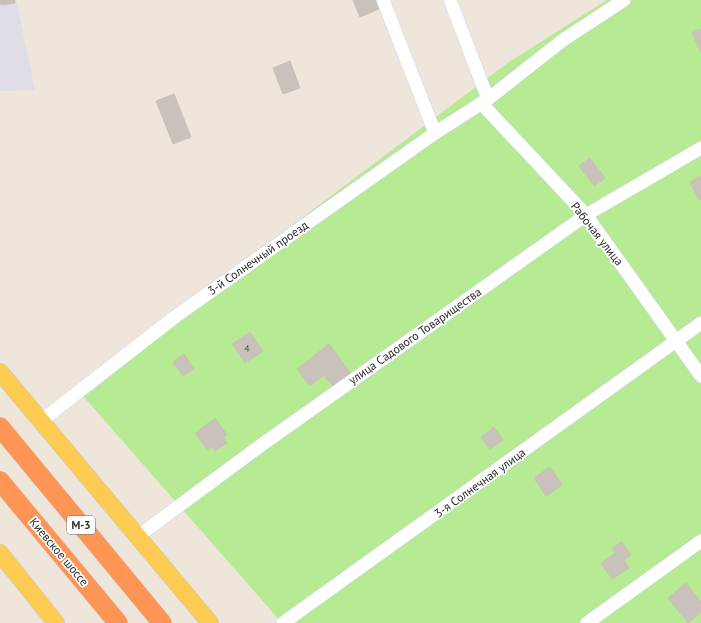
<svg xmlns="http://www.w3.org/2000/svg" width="701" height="623" viewBox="0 0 701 623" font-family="'PT Sans',sans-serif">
<rect width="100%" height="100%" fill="#eee5db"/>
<polygon fill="#dfdde6" points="0,0 16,0 35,90 0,91"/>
<polygon fill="#b6ea93" points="607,0 701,0 701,623 282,623 76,388 509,62"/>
<g fill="#c9c2bb" stroke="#cac1b5">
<polygon points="0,0 14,0 15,3 1,5"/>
<polygon points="353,0 376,0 379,9 360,17"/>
<polygon points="701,29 701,52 692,33"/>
<polygon points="290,61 300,88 283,94 273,68"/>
<polygon points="174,94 191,137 173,144 156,101"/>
<polygon points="590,158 605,178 594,186 579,166"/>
<polygon points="701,176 701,199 699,200 690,182"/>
<polygon points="250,332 263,351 245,363 232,344"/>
<polygon points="329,344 352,375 335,389 324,375 310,386 297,369"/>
<polygon points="184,354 194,369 183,376 173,362"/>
<polygon points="215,418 227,435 223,437 227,443 215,451 212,447 208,451 195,433"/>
<polygon points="494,427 503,440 490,449 481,437"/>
<polygon points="550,467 562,485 546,496 534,478"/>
<polygon points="622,542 631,555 624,560 629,568 612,579 601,563 615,553 612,548"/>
<polygon points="686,583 701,602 701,612 688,623 668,598"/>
</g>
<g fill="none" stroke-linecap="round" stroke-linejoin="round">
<defs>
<g id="minor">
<polyline points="383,0 435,133"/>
<polyline points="450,0 488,99"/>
<polyline points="481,103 586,215 701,376"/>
<polyline points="41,421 176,316 435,133 488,99 563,40 624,0"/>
<polyline points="137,537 260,446 586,215 701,148"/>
<polyline points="283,623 701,323"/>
<polyline points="587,623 701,541"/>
</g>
<g id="major">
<polyline points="0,372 210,623"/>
<polyline points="0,553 56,623"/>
</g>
<g id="highway">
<polyline points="0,427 162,623"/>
<polyline points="0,481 118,623"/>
</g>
</defs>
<use href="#minor" stroke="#d1d6e5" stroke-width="14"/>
<use href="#major" stroke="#c8c8c8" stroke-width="18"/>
<use href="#highway" stroke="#c8c8c8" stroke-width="20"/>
<use href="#minor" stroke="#fff" stroke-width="13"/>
<use href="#major" stroke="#fdcb51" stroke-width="17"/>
<use href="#highway" stroke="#ff9555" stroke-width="19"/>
</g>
<g text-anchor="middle" stroke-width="3.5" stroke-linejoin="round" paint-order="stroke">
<g font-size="10" fill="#52514f">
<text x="247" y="352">4</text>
</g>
<rect fill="#fff" stroke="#6b6b6b" stroke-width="1" x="67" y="516" width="28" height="18" rx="3"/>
<g font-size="11" font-weight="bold" fill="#2b2b2b">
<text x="81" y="529">М-3</text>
</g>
<g font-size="12" fill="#2b2b2b" stroke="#fff">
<text transform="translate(597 234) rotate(52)" y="4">Рабочая улица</text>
<text transform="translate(258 258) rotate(-35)" y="4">3-й Солнечный проезд</text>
<text transform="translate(415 336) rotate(-35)" y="4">улица Садового Товарищества</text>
<text transform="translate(480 483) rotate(-36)" y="4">3-я Солнечная улица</text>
<text transform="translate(59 552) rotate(50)" y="4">Киевское шоссе</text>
</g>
</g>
</svg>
